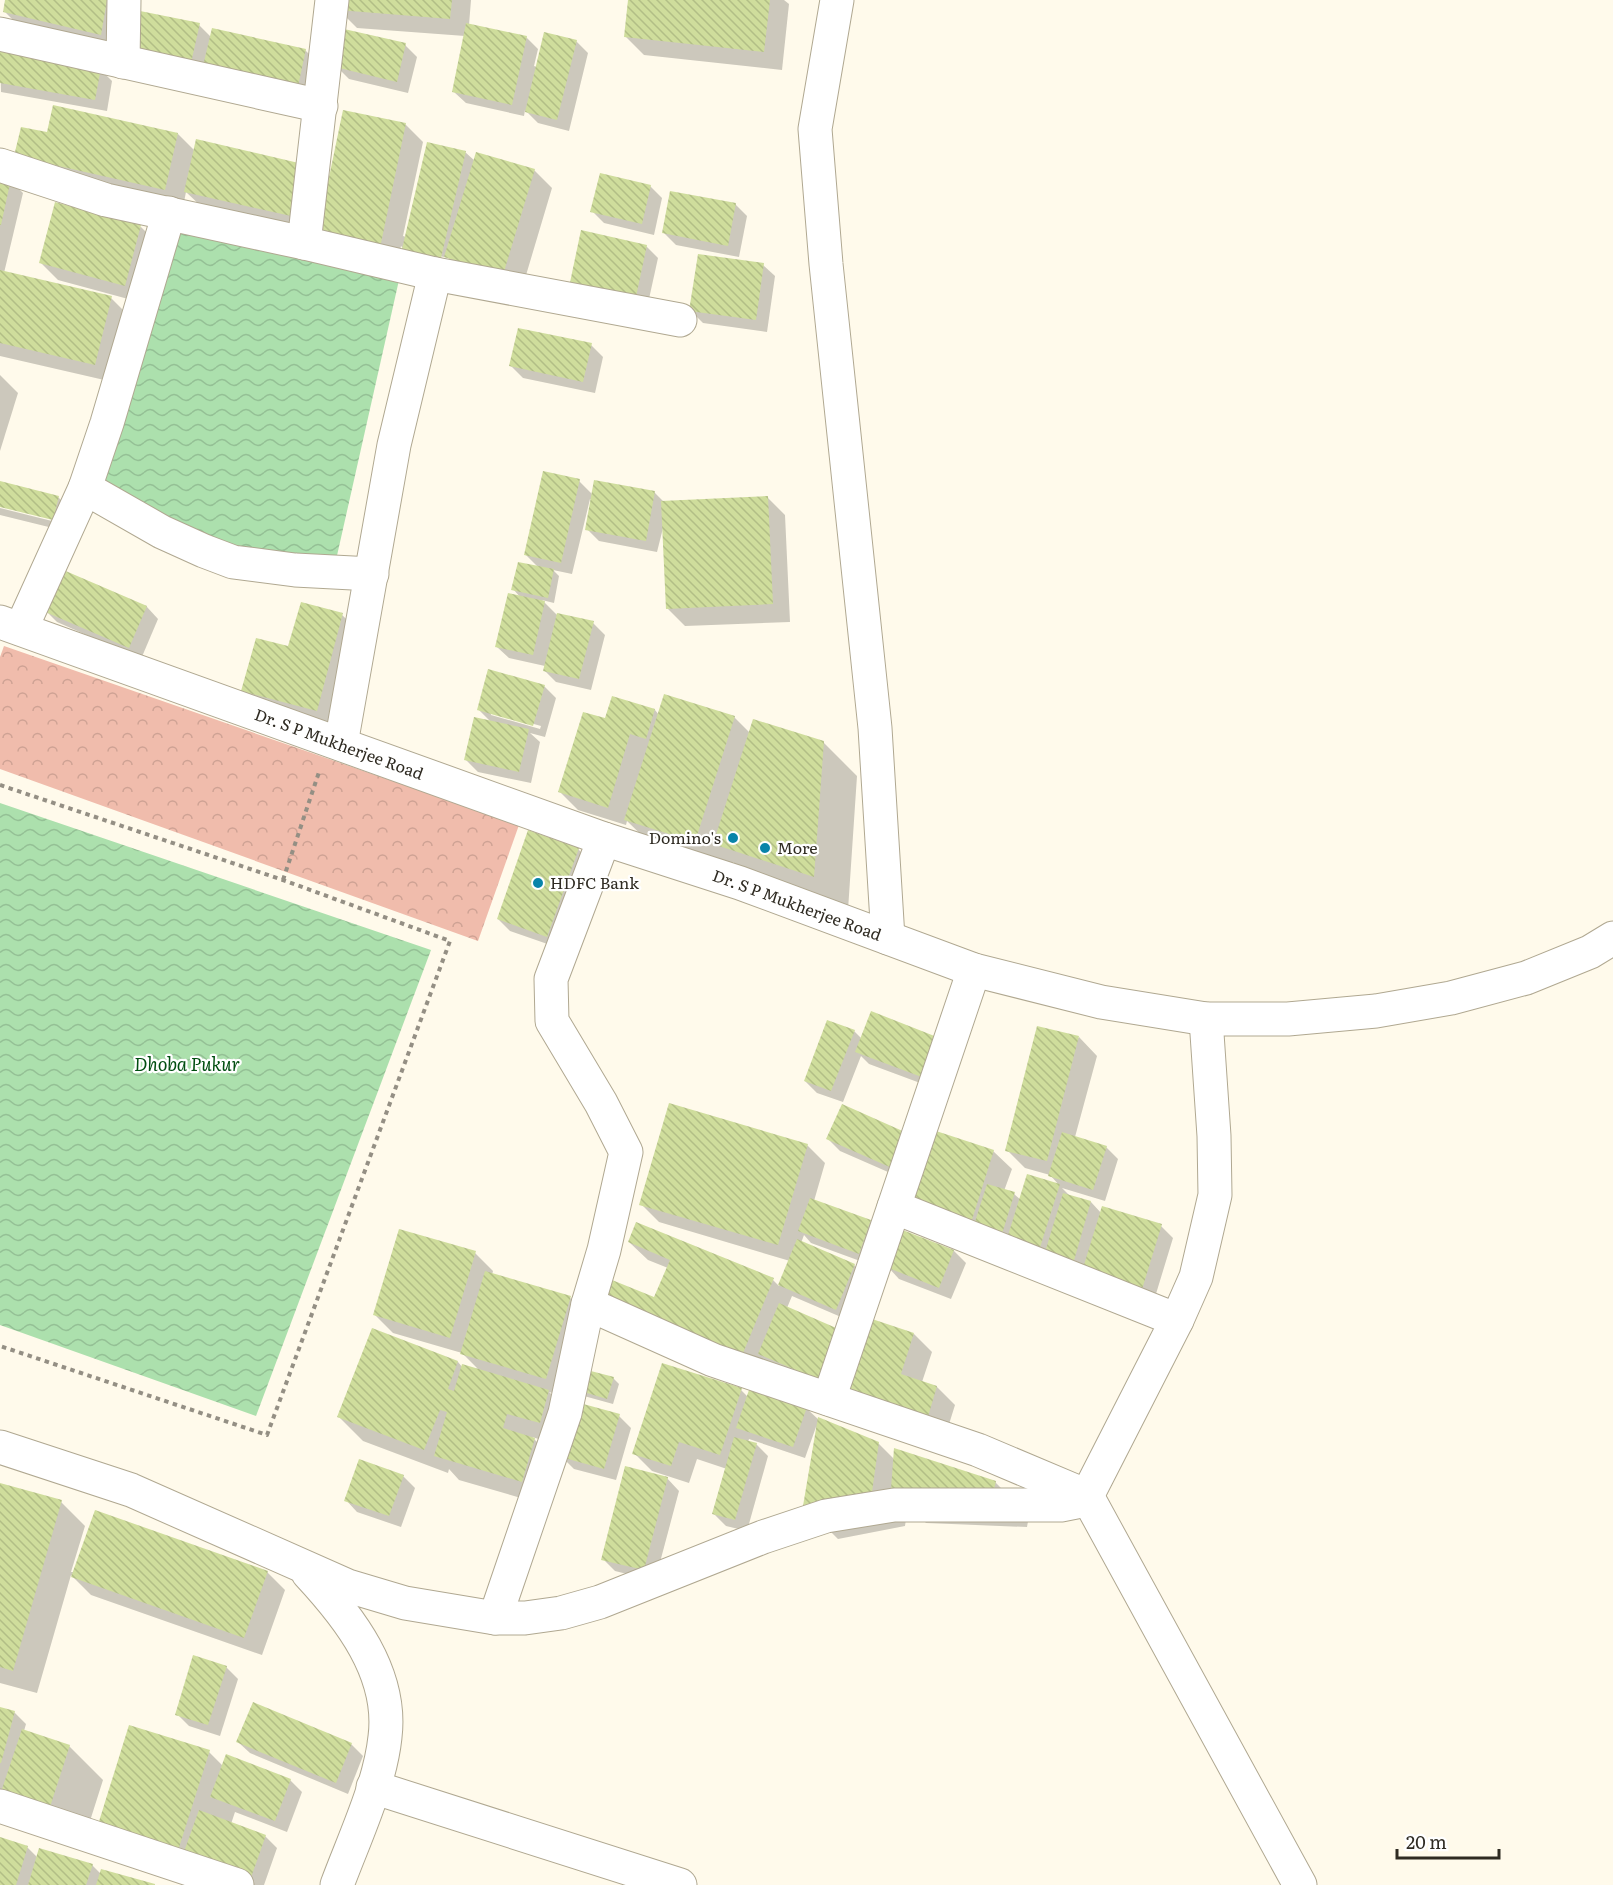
<svg xmlns="http://www.w3.org/2000/svg" width="1613" height="1885" viewBox="0 0 1613 1885" font-family="Literata,serif">
<defs>
<pattern id="park-crowns" width="20" height="18" patternUnits="userSpaceOnUse" patternTransform="scale(1.5)"><rect width="20" height="18" fill="#f0bcac"/><path d="M2 6a3 3 0 1 1 6 0M12 15a3 3 0 1 1 6 0" fill="none" stroke="#cea294"/></pattern>
<pattern id="water-waves" width="16" height="10" patternUnits="userSpaceOnUse" patternTransform="scale(1.5)"><rect width="16" height="10" fill="#ace0ad"/><path d="M0 5q4-4 8 0t8 0" fill="none" stroke="#94c095"/></pattern>
<pattern id="building-back-hatch" width="6" height="6" patternUnits="userSpaceOnUse" patternTransform="scale(1.5)"><rect width="6" height="6" fill="#cfdd9c"/><path d="M-1 5l2 2M0 0l6 6M5-1l2 2" fill="none" stroke="#b2be86"/></pattern>
</defs>
<rect width="100%" height="100%" fill="#fffaeb"/>
<polygon fill="url(#park-crowns)" points="4,646 519,825 478,941 0,769 0,657"/>
<g fill="url(#water-waves)">
<polygon points="176,230 399,280 336,560 245,551 203,539 102,482"/>
<polygon points="0,803 431,950 256,1416 0,1325"/>
</g>
<g fill="#0003" fill-rule="evenodd">
<polygon points="7,0 128,0 118,52 23,30 5,12"/>
<polygon points="340,0 471,0 469,25 526,37 538,49 534,66 537,67 576,41 588,53 569,131 538,123 525,110 524,116 466,103 454,92 465,36 357,28 339,10"/>
<polygon points="630,0 784,0 789,4 782,70 644,55 626,37"/>
<polygon points="199,25 211,37 305,50 317,62 309,102 133,50"/>
<polygon points="405,45 417,57 408,93 349,79 337,67"/>
<polygon points="0,51 100,69 112,81 107,111 1,92"/>
<path d="M 405,124 L 423,142 L 403,236 L 406,237 L 465,152 L 475,161 L 534,170 L 552,188 L 521,292 L 416,261 L 401,246 L 397,265 L 336,253 ZM 415,251 L 449,258 L 448,261 L 415,254 Z"/>
<polygon points="48,134 178,134 195,151 303,165 309,233 204,209 186,192 183,207 33,174"/>
<polygon points="0,179 11,181 23,193 4,273 111,298 129,316 113,382 0,356"/>
<polygon points="650,186 662,198 654,235 604,223 592,211"/>
<polygon points="735,204 747,216 739,257 676,245 664,233"/>
<polygon points="141,227 159,245 143,303 58,280 40,262"/>
<polygon points="582,232 646,246 658,258 645,317"/>
<polygon points="763,265 775,276 767,332 703,323 691,311"/>
<polygon points="591,345 603,357 595,393 523,378 511,366"/>
<polygon points="0,375 18,393 0,451"/>
<polygon points="579,481 593,495 655,493 664,502 767,497 785,515 790,622 685,626 667,608 663,528 657,552 599,541 587,529 592,500 590,499 572,574 553,570 559,576 554,603 542,600 558,616 593,623 605,635 591,690 556,682 544,670 545,666 509,658 497,647 521,598 513,589 539,568 525,554"/>
<polygon points="0,483 58,497 70,509 65,531 0,515 0,508 60,523 61,520 0,505"/>
<polygon points="62,571 147,607 158,619 141,659 57,622 45,610"/>
<polygon points="342,615 361,633 335,728 261,708 243,690 290,648"/>
<path d="M 544,686 L 556,698 L 545,737 L 530,733 L 540,742 L 531,783 L 478,772 L 466,760 L 492,723 L 479,710 ZM 491,712 L 541,726 L 540,729 L 491,715 Z"/>
<polygon points="613,698 655,710 659,715 734,717 750,733 823,742 857,776 848,910 749,877 733,862 729,875 660,853 627,821 626,825 578,810 560,792 606,720"/>
<polygon points="578,849 590,861 559,948 510,931 498,919"/>
<polygon points="871,1013 939,1090 869,1064 861,1056 843,1102 817,1093 805,1081 854,1031 862,1039"/>
<polygon points="1079,1037 1097,1056 1075,1137 1106,1147 1118,1159 1105,1201 1062,1188 1070,1196 1091,1202 1102,1214 1161,1226 1173,1238 1152,1307 924,1223 993,1151 1012,1169 1004,1191 1014,1194 1021,1200 1059,1185 1050,1175 1025,1168 1007,1150"/>
<polygon points="842,1106 904,1179 840,1151 828,1139"/>
<polygon points="807,1145 825,1163 814,1201 870,1221 882,1233 871,1265 811,1243 804,1235 801,1243 854,1265 866,1277 848,1320 792,1296 787,1308 842,1332 914,1334 932,1352 922,1382 937,1387 955,1405 945,1437 771,1365 766,1360 759,1375 655,1299 668,1268 648,1260 629,1242 773,1280 779,1286 790,1261 659,1222 641,1204"/>
<polygon points="954,1251 966,1263 951,1299 899,1279 888,1267"/>
<polygon points="475,1253 493,1271 492,1275 570,1298 588,1316 564,1396 549,1392 574,1416 619,1416 631,1428 616,1480 574,1469 562,1457 565,1447 532,1437 558,1463 545,1505 459,1480 449,1469 448,1473 363,1441 339,1417 373,1330 458,1362 463,1368 479,1370 462,1353 393,1333 375,1315"/>
<polygon points="613,1378 619,1384 613,1404 584,1396 578,1390"/>
<polygon points="741,1390 748,1397 806,1408 819,1420 878,1443 895,1460 995,1482 1029,1516 1027,1527 926,1523 908,1505 905,1526 838,1539 804,1505 818,1428 816,1427 805,1458 749,1439 748,1442 756,1444 768,1456 747,1531 726,1526 714,1514 727,1469 697,1459 689,1483 652,1471 634,1453"/>
<polygon points="403,1476 415,1488 401,1527 357,1512 346,1500"/>
<polygon points="665,1476 679,1491 655,1581 615,1571 603,1559"/>
<polygon points="0,1485 61,1502 85,1526 71,1572 267,1572 285,1590 262,1655 91,1595 71,1575 37,1693 0,1683"/>
<polygon points="226,1667 238,1679 220,1736 189,1726 177,1714"/>
<polygon points="0,1708 14,1712 26,1724 24,1731 69,1746 103,1780 83,1843 0,1803"/>
<polygon points="238,1742 351,1744 363,1756 348,1794 250,1753"/>
<polygon points="209,1752 223,1766 290,1780 302,1792 287,1832 235,1812 231,1824 265,1836 277,1848 264,1885 234,1885 131,1865"/>
<polygon points="0,1839 27,1847 38,1858 92,1865 101,1874 152,1885 0,1885"/>
</g>
<g fill="url(#building-back-hatch)">
<polygon points="5,0 107,0 101,35 3,12"/>
<polygon points="339,0 452,0 450,19 338,10"/>
<polygon points="628,0 770,0 764,52 624,37"/>
<polygon points="140,11 200,23 191,63 132,51"/>
<polygon points="466,23 527,36 512,105 452,92"/>
<polygon points="212,28 306,49 297,91 202,70"/>
<polygon points="344,29 406,43 397,82 335,67"/>
<polygon points="544,32 577,40 557,120 525,112"/>
<polygon points="0,49 101,68 95,100 0,83"/>
<polygon points="53,105 178,133 165,190 14,156 21,127 47,132"/>
<polygon points="343,110 406,123 380,248 317,235"/>
<polygon points="196,139 303,164 291,216 184,192"/>
<polygon points="427,142 466,151 441,258 402,249"/>
<polygon points="476,152 535,169 503,275 444,257"/>
<polygon points="600,173 651,185 642,224 590,212"/>
<polygon points="0,177 11,179 1,225 0,225"/>
<polygon points="670,191 736,203 728,246 662,233"/>
<polygon points="55,202 141,225 125,286 39,263"/>
<polygon points="581,230 647,245 634,306 568,292"/>
<polygon points="698,254 764,263 756,320 689,311"/>
<polygon points="0,270 112,296 95,365 0,343"/>
<polygon points="518,328 592,343 583,382 509,366"/>
<polygon points="543,471 580,479 561,563 524,555"/>
<polygon points="594,480 655,491 646,541 585,530"/>
<polygon points="0,481 59,496 53,520 0,507"/>
<polygon points="768,496 773,604 666,609 661,501"/>
<polygon points="518,562 554,569 548,598 511,590"/>
<polygon points="61,569 147,606 129,648 43,611"/>
<polygon points="508,593 545,601 533,655 495,647"/>
<polygon points="301,602 343,613 317,711 241,691 256,638 288,646"/>
<polygon points="557,613 594,621 579,679 543,671"/>
<polygon points="488,669 545,685 533,726 477,710"/>
<polygon points="664,694 735,716 695,842 624,820"/>
<polygon points="612,696 655,709 646,739 630,734 608,808 558,792 583,712 605,718"/>
<polygon points="474,717 529,729 519,772 464,760"/>
<polygon points="753,719 824,741 814,877 713,844"/>
<polygon points="528,830 579,848 547,937 497,919"/>
<polygon points="871,1011 942,1039 927,1079 855,1052"/>
<polygon points="827,1020 855,1030 831,1091 804,1081"/>
<polygon points="1037,1026 1079,1036 1047,1161 1005,1151"/>
<polygon points="669,1103 808,1144 778,1245 639,1205"/>
<polygon points="842,1104 907,1133 892,1168 826,1139"/>
<polygon points="930,1129 994,1150 970,1226 905,1205"/>
<polygon points="1062,1132 1107,1146 1093,1190 1048,1176"/>
<polygon points="1027,1174 1060,1184 1037,1257 1005,1245"/>
<polygon points="987,1184 1015,1192 1001,1237 973,1228"/>
<polygon points="1063,1193 1091,1201 1071,1271 1042,1262"/>
<polygon points="810,1198 871,1220 859,1254 798,1231"/>
<polygon points="1102,1206 1162,1224 1140,1296 1080,1278"/>
<polygon points="636,1222 774,1278 741,1358 603,1302 612,1280 654,1297 670,1260 628,1242"/>
<polygon points="399,1229 476,1251 450,1338 373,1315"/>
<polygon points="900,1229 954,1250 939,1288 886,1267"/>
<polygon points="797,1239 855,1264 836,1310 778,1285"/>
<polygon points="485,1271 571,1296 546,1379 460,1354"/>
<polygon points="779,1303 843,1331 822,1381 758,1354"/>
<polygon points="863,1316 914,1333 901,1374 937,1386 927,1420 839,1393"/>
<polygon points="372,1328 458,1361 448,1389 454,1391 462,1364 549,1390 540,1423 507,1414 503,1428 535,1438 522,1482 434,1456 447,1412 440,1410 424,1450 337,1417"/>
<polygon points="662,1363 742,1388 720,1455 679,1442 671,1466 632,1454"/>
<polygon points="583,1369 614,1377 607,1399 577,1390"/>
<polygon points="750,1387 807,1407 793,1447 736,1428"/>
<polygon points="576,1402 620,1414 604,1469 561,1457"/>
<polygon points="818,1417 879,1442 872,1492 803,1506"/>
<polygon points="734,1437 757,1443 735,1520 712,1514"/>
<polygon points="894,1448 996,1481 993,1494 891,1489"/>
<polygon points="359,1459 404,1475 389,1516 344,1501"/>
<polygon points="625,1466 668,1477 644,1570 601,1560"/>
<polygon points="0,1483 62,1500 13,1671 0,1667"/>
<polygon points="95,1510 268,1571 244,1638 71,1577"/>
<polygon points="193,1655 227,1666 208,1725 175,1715"/>
<polygon points="253,1702 352,1743 336,1783 236,1742"/>
<polygon points="0,1707 15,1711 1,1763 0,1763"/>
<polygon points="129,1725 210,1750 176,1857 96,1831"/>
<polygon points="22,1729 70,1745 49,1810 0,1795"/>
<polygon points="226,1754 291,1779 275,1821 210,1797"/>
<polygon points="199,1810 266,1835 249,1883 181,1860"/>
<polygon points="0,1837 28,1846 16,1885 0,1885"/>
<polygon points="39,1848 93,1864 86,1885 28,1885"/>
<polygon points="101,1869 155,1884 155,1885 96,1885"/>
</g>
<g fill="none" stroke-linecap="round" stroke-linejoin="round">
<defs>
<g id="street">
<polyline points="837,0 815,129 826,264 875,728 888,938"/>
<polyline points="0,34 321,106"/>
<polyline points="123,62 124,0"/>
<polyline points="0,165 106,200 304,243 435,274 394,445 341,744"/>
<polyline points="304,243 332,0"/>
<polyline points="435,274 680,320"/>
<polyline points="85,488 162,532 204,551 233,562 295,570 372,574"/>
<polyline points="0,622 604,839 740,883 974,970 1101,1002 1206,1019 1288,1019 1376,1011 1451,998 1526,978 1590,952 1613,938"/>
<polyline points="21,629 85,488 107,423 169,213"/>
<polyline points="894,1207 1177,1320"/>
<polyline points="588,1304 713,1360 978,1450 1087,1496 1300,1885"/>
<polyline points="829,1399 974,970"/>
<polyline points="0,1447 131,1490 348,1586 405,1603 495,1618 525,1618 561,1613 600,1602 763,1537 826,1516 894,1505 1061,1505 1076,1502 1087,1496 1177,1320 1196,1277 1215,1195 1214,1136 1206,1019"/>
<path d="M 308,1573 C 349,1617 393,1673 385,1737 C 380,1785 354,1839 337,1885"/>
<polyline points="495,1618 565,1413 588,1304 604,1250 626,1152 601,1103 552,1021 551,979 604,839"/>
<polyline points="373,1787 680,1885"/>
<polyline points="0,1806 237,1885"/>
</g>
</defs>
<use href="#street" stroke="#b0a891" stroke-width="35"/>
<g stroke="#948f84" stroke-width="4" stroke-dasharray="4.5 4.5" stroke-linecap="butt">
<polyline points="0,785 283,880 450,941 267,1435 0,1346"/>
<polyline points="283,880 319,772"/>
</g>
<use href="#street" stroke="#fff" stroke-width="33"/>
</g>
<g fill="#0884a9" stroke="#fff" stroke-width="2">
<circle cx="733" cy="838" r="6"/>
<circle cx="765" cy="848" r="6"/>
<circle cx="538" cy="883" r="6"/>
</g>
<g text-anchor="middle" stroke-width="4.5" stroke-linejoin="round" paint-order="stroke">
<g font-size="16" fill="#2f2b22" stroke="#fff">
<text transform="translate(339 744) rotate(20)" y="6">Dr. S P Mukherjee Road</text>
<text transform="translate(797 905) rotate(20)" y="6">Dr. S P Mukherjee Road</text>
</g>
<g font-size="16" fill="#2f2b22" stroke="#fff" text-anchor="start">
<text x="721" y="844" text-anchor="end">Domino's</text>
<text x="777" y="854">More</text>
<text x="550" y="889">HDFC Bank</text>
</g>
<g font-size="18" font-style="italic" fill="#004e10" stroke="#fff">
<text x="187" y="1071">Dhoba Pukur</text>
</g>
</g>
<path d="M1397 1849v9h102v-9" fill="none" stroke="#2f2b22" stroke-width="3"/>
<text x="1406" y="1849" font-size="18" fill="#2f2b22" stroke="#ffffff" stroke-width="4.5" paint-order="stroke">20 m</text>
</svg>
